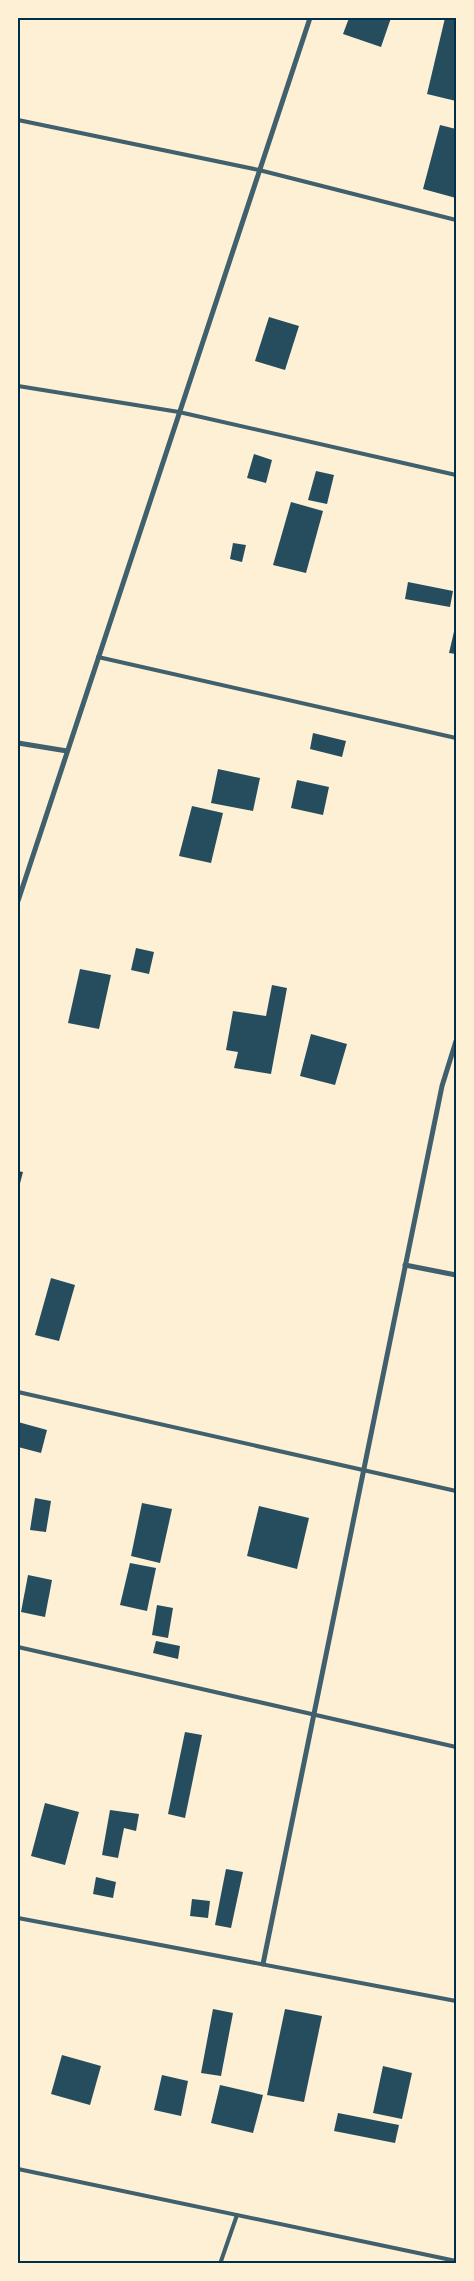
<svg xmlns="http://www.w3.org/2000/svg" width="474" height="2281" viewBox="0 0 474 2281" font-family="Georgia,serif">
<rect width="100%" height="100%" fill="#fdf0d5"/>
<g fill="#264d5e">
<polygon points="349,18 391,18 381,47 343,34"/>
<polygon points="445,18 456,18 456,101 427,94"/>
<polygon points="440,125 456,129 456,198 423,189"/>
<polygon points="269,317 299,326 285,370 255,361"/>
<polygon points="254,454 272,460 266,483 247,478"/>
<polygon points="316,471 334,475 327,504 308,500"/>
<polygon points="291,502 323,511 306,573 273,565"/>
<polygon points="233,543 246,545 242,562 230,559"/>
<polygon points="408,582 453,591 450,607 405,599"/>
<polygon points="456,623 456,654 449,653"/>
<polygon points="313,733 346,741 342,757 310,749"/>
<polygon points="218,769 260,778 253,811 211,803"/>
<polygon points="297,780 329,787 323,815 291,808"/>
<polygon points="192,806 223,813 211,863 179,856"/>
<polygon points="136,948 154,952 149,974 131,970"/>
<polygon points="80,969 111,975 99,1029 68,1023"/>
<polygon points="272,985 287,988 271,1074 234,1068 238,1052 226,1050 233,1011 266,1016"/>
<polygon points="311,1034 347,1044 335,1085 300,1076"/>
<polygon points="18,1171 23,1172 18,1191"/>
<polygon points="51,1278 75,1285 59,1341 35,1335"/>
<polygon points="18,1422 47,1430 41,1453 18,1447"/>
<polygon points="35,1498 51,1501 46,1532 30,1530"/>
<polygon points="142,1503 172,1509 160,1563 131,1556"/>
<polygon points="259,1506 309,1518 297,1569 247,1556"/>
<polygon points="130,1563 156,1568 147,1611 120,1605"/>
<polygon points="28,1575 52,1580 45,1617 21,1612"/>
<polygon points="157,1605 173,1608 168,1638 152,1635"/>
<polygon points="156,1641 180,1646 178,1659 153,1653"/>
<polygon points="185,1732 202,1735 185,1818 168,1814"/>
<polygon points="45,1803 79,1812 65,1865 31,1856"/>
<polygon points="110,1810 139,1814 136,1831 124,1828 118,1858 102,1855"/>
<polygon points="226,1869 243,1872 231,1928 215,1925"/>
<polygon points="96,1877 116,1882 113,1898 93,1894"/>
<polygon points="192,1899 210,1901 208,1918 190,1916"/>
<polygon points="213,2009 233,2013 221,2076 201,2073"/>
<polygon points="285,2009 322,2016 304,2102 267,2095"/>
<polygon points="62,2055 101,2066 90,2105 51,2094"/>
<polygon points="383,2066 412,2073 402,2119 373,2113"/>
<polygon points="162,2075 188,2081 181,2116 154,2110"/>
<polygon points="220,2085 263,2095 253,2133 211,2123"/>
<polygon points="338,2113 399,2125 395,2143 334,2131"/>
</g>
<g fill="none" stroke-linecap="round" stroke-linejoin="round">
<g stroke="#3f606c" stroke-width="4">
<polyline points="18,120 259,170 456,220"/>
<polyline points="18,386 179,412 456,475"/>
<polyline points="98,657 456,738"/>
<polyline points="18,1392 456,1491"/>
<polyline points="18,1647 456,1747"/>
<polyline points="18,1918 456,2001"/>
<polyline points="18,2169 456,2261"/>
<polyline points="220,2264 237,2215"/>
</g>
<g stroke="#3f606c" stroke-width="5">
<polyline points="18,743 67,751"/>
<polyline points="18,901 310,18"/>
<polyline points="405,1265 456,1275"/>
<polyline points="263,1964 442,1086 456,1041"/>
</g>
</g>
<rect width="474" height="2281" fill="none" stroke="#fdf0d5" stroke-width="38"/>
<rect x="19" y="19" width="436" height="2243" fill="none" stroke="#003049" stroke-width="2"/>
</svg>
